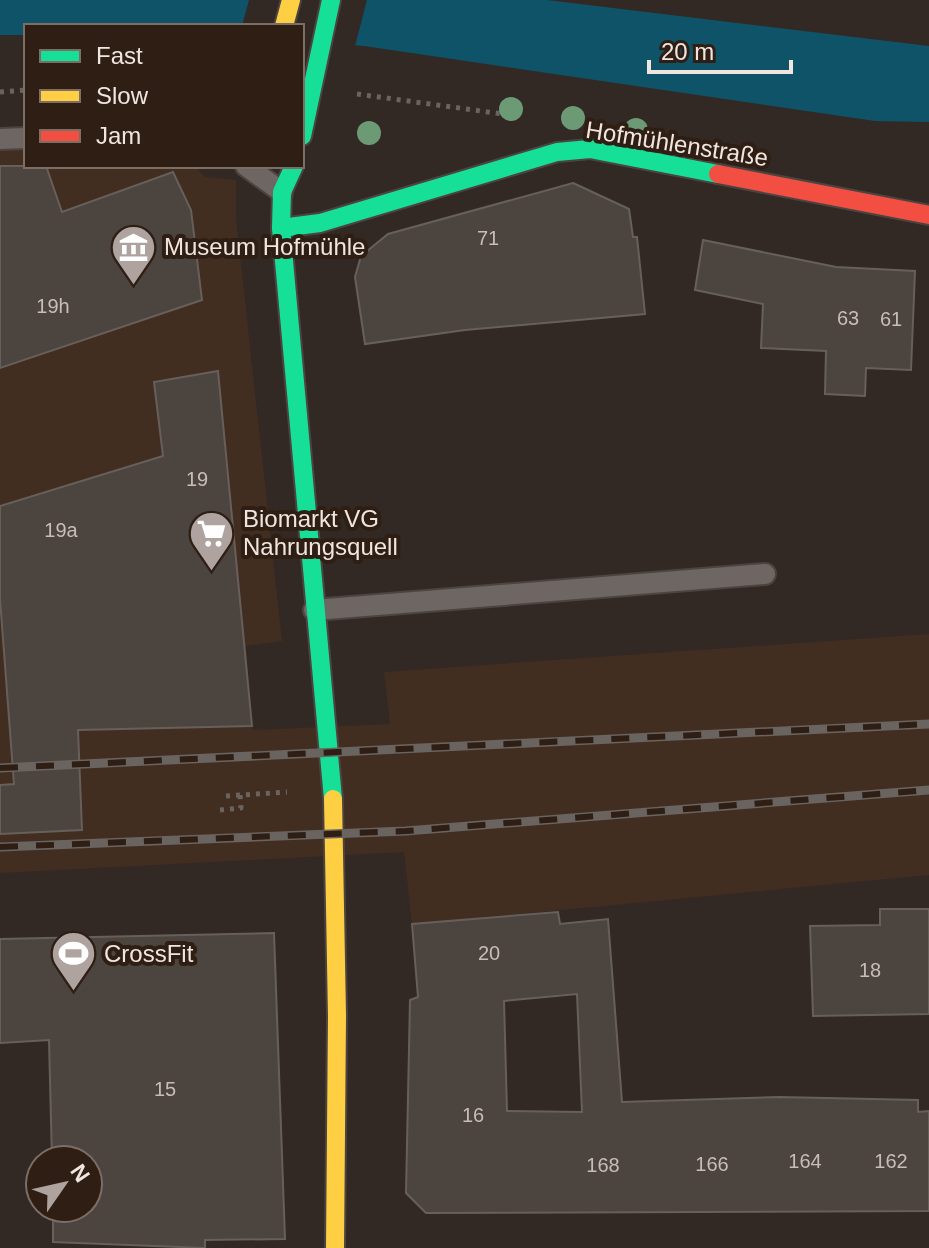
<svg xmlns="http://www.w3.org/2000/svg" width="929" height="1248" viewBox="0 0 929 1248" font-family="Arial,sans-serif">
<rect width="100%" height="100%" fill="#322924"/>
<polygon fill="#422d21" points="26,147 26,166 194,166 205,177 236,180 236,218 282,641 246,646 252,730 390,724 384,672 929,634 929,875 412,924 404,852 0,873 0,150"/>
<polygon fill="#0f5369" points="0,0 547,0 929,46 929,122 875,121 364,46 302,41 302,26 26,26 26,35 0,35"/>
<polygon fill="#322924" points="249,0 367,0 354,50 302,45 302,26 242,26"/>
<g fill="#4c443f" stroke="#675f5a" stroke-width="2" fill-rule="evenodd">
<polygon points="0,166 46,166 62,212 173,172 191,210 202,300 0,368"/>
<polygon points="573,183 629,209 633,237 637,237 645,314 465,330 365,344 355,277 361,256 388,234"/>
<polygon points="703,240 836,267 915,271 911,370 866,368 865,396 825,394 826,351 761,348 763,304 695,290"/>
<polygon points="218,371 252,726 78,730 82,830 0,834 0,785 14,784 0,599 0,506 163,456 154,382"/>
<polygon points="880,909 929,909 929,1014 813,1016 810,926 880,925"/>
<path d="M 558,912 L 560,924 L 608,919 L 622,1102 L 779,1097 L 918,1100 L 918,1112 L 929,1111 L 929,1211 L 426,1213 L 406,1193 L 410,1000 L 418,997 L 412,924 ZM 577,994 L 582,1112 L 507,1111 L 504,1001 Z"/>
<polygon points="274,933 285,1239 205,1240 205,1248 53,1242 53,1208 88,1208 88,1160 52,1160 49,1040 0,1043 0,939"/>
</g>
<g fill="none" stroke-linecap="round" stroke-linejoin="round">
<defs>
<g id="lane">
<polyline points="0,139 26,138"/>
<polyline points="246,166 282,192"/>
<polyline points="314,610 765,574"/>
</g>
<g id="fast">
<polyline points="302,136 331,0"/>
<polyline points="294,166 282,192 281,228 333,799"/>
<polyline points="281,228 320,223 557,152 590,149 718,174"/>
</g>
<g id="slow">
<polyline points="284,26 291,0"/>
<polyline points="333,799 337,1016 335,1248"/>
</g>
<polyline id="jam" points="718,174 929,215"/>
</defs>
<use href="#lane" stroke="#4c4440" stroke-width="24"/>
<use href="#fast" stroke="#4c4440" stroke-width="22"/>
<use href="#slow" stroke="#4c4440" stroke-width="22"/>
<use href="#jam" stroke="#4c4440" stroke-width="22"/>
<g stroke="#6a6460" stroke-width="5" stroke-dasharray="4 6" stroke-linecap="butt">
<polyline points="0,92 26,90"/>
<polyline points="357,94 510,115"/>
<polyline points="226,796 287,792"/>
<polyline points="220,810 241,808 240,795"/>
</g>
<use href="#lane" stroke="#6e6662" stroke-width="20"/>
<use href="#fast" stroke="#16e098" stroke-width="18"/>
<use href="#slow" stroke="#ffcf43" stroke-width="18"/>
<use href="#jam" stroke="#f24e42" stroke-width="18"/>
<defs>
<g id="rail">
<polyline points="0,768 929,724"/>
<polyline points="0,847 406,831 929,790"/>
</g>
</defs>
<use href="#rail" stroke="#6a6460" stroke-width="9"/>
<use href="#rail" stroke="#2e1e14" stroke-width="6" stroke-dasharray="18" stroke-linecap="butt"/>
</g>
<g fill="#6b9a74">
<circle cx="511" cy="109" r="12"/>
<circle cx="573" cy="118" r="12"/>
<circle cx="636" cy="130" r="12"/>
<circle cx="369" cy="133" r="12"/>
</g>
<defs>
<symbol id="museum-pin" viewBox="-11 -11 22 30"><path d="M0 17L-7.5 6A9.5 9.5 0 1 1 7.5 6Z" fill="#aea39e" stroke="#2e1e14"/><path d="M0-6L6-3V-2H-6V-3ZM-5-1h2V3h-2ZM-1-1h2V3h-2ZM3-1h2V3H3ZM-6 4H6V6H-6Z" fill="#fff"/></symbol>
<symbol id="supermarket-pin" viewBox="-11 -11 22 30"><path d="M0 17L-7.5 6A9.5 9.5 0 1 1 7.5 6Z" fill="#aea39e" stroke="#2e1e14"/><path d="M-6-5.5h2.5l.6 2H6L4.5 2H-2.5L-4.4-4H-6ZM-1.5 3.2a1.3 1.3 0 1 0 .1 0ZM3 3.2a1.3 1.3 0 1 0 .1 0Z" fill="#fff"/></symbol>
<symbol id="stadium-pin" viewBox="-11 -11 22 30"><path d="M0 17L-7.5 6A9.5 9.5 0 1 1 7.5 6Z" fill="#aea39e" stroke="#2e1e14"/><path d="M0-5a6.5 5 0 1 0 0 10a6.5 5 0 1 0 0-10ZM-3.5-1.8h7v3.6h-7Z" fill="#fff"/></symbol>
</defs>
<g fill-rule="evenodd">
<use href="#museum-pin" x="108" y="222" width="51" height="69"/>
<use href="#supermarket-pin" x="186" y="508" width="51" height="69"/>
<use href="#stadium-pin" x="48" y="928" width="51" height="69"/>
</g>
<g text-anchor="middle" stroke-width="8" stroke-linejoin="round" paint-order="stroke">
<g font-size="20" fill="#c8bdb7">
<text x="488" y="245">71</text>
<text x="53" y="313">19h</text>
<text x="848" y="325">63</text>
<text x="891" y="326">61</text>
<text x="197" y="486">19</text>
<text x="61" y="537">19a</text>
<text x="489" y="960">20</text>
<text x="870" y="977">18</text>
<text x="165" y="1096">15</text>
<text x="473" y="1122">16</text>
<text x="805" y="1168">164</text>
<text x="891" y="1168">162</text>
<text x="712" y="1171">166</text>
<text x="603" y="1172">168</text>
</g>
<g font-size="24" fill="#f1e5df" stroke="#2e1e14">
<text transform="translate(677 144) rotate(9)" y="8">Hofmühlenstraße</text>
</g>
<g font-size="24" fill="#f1e5df" stroke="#2e1e14" text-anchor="start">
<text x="164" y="255">Museum Hofmühle</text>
<text x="243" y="527">Biomarkt VG<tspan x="243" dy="28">Nahrungsquell</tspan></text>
<text x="104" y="962">CrossFit</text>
</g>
</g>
<rect x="24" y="24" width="280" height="144" fill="#2e1e14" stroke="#7c6e65" stroke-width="2"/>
<rect x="40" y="50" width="40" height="12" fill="#16e098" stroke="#7c6e65" stroke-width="2"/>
<text x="96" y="64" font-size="24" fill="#f1e5df">Fast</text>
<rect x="40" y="90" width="40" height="12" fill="#ffcf43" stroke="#7c6e65" stroke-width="2"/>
<text x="96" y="104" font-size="24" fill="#f1e5df">Slow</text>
<rect x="40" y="130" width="40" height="12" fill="#f24e42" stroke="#7c6e65" stroke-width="2"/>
<text x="96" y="144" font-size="24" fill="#f1e5df">Jam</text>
<g transform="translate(64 1184) rotate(56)"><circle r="38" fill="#2e1e14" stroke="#7c6e65" stroke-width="2"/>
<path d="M0-6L14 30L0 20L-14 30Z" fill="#aea39e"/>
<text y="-12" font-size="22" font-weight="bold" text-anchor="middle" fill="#f1e5df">N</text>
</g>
<path d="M649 60v12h142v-12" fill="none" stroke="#f1e5df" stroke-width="4"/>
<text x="661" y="60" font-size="24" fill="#f1e5df" stroke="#2e1e14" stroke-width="6" paint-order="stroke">20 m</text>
</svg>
